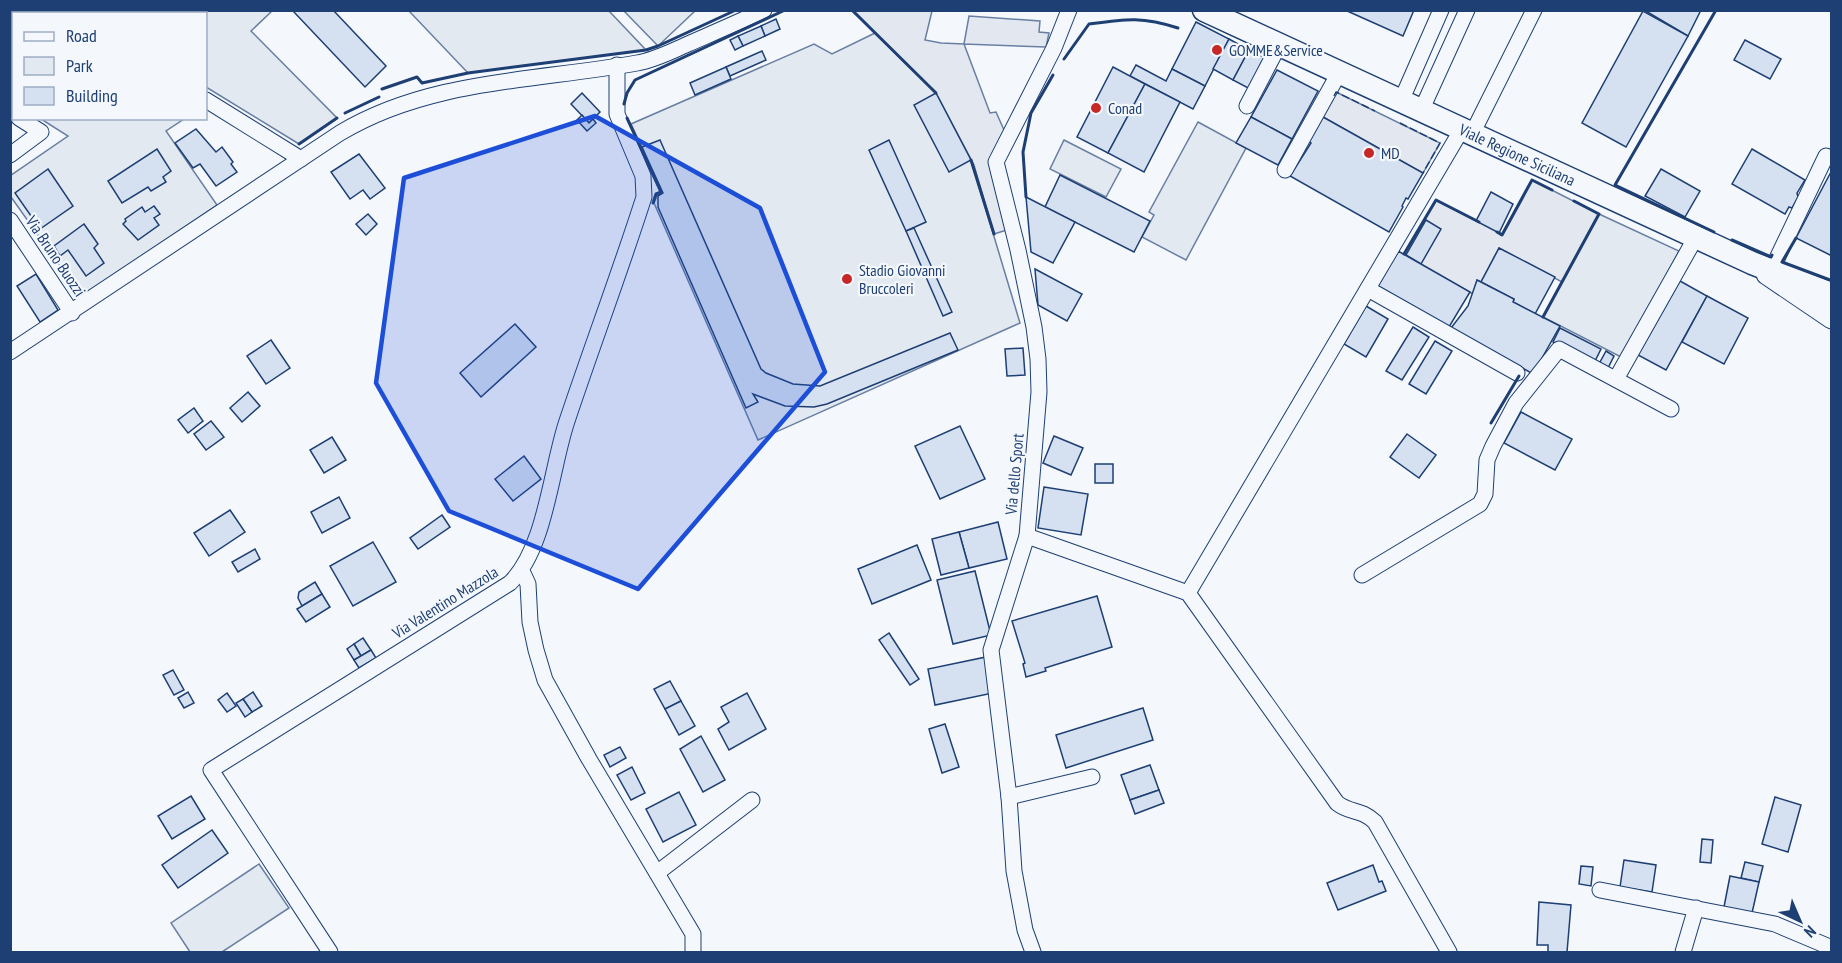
<svg xmlns="http://www.w3.org/2000/svg" width="1842" height="963" viewBox="0 0 1842 963" font-family="'PT Sans Narrow',sans-serif">
<rect width="100%" height="100%" fill="#f4f7fb"/>
<g fill="#e3e9f0" stroke="#687fa3" stroke-width="1.5">
<polygon points="10,11 272,11 251,31 337,118 299,144 206,87 206,14 14,14 13,101 10,99"/>
<polygon points="409,11 609,11 646,50 468,73"/>
<polygon points="624,11 695,11 658,46"/>
<polygon points="875,33 936,93 971,160 1020,323 758,440 654,203 657,196 663,192 631,124 814,44 832,54"/>
<polygon points="41,119 184,119 166,131 217,205 82,297 11,197 10,176 68,136"/>
<polygon points="1198,122 1246,148 1186,260 1142,237 1154,215 1149,212"/>
<polygon points="1064,140 1121,169 1106,197 1050,169"/>
<polygon points="1599,214 1679,251 1623,358 1543,317"/>
<polygon points="259,864 289,908 222,952 190,952 171,923"/>
</g>
<g fill="#e3e8f0" stroke="#687fa3" stroke-width="1.5">
<polygon points="852,11 932,11 925,40 941,43 964,44 969,16 1040,21 1039,32 1049,33 1046,47 964,44 990,113 996,112 1008,139 996,162 1013,228 994,234 974,165 936,93"/>
<polygon points="1336,92 1440,143 1423,173 1323,117"/>
<polygon points="1532,180 1599,214 1562,282 1499,248 1481,282 1477,280 1473,294 1404,254 1436,200 1502,234"/>
</g>
<g fill="#d5e0f0" stroke="#1d3f73" stroke-width="1.5">
<polygon points="333,10 386,66 365,87 293,11"/>
<polygon points="1345,10 1414,10 1403,36"/>
<polygon points="1644,10 1701,10 1688,36"/>
<polygon points="1643,11 1688,36 1626,147 1582,123"/>
<polygon points="776,19 780,29 765,36 761,26"/>
<polygon points="1196,22 1229,39 1205,86 1172,69"/>
<polygon points="761,26 765,36 743,46 738,36"/>
<polygon points="738,36 743,46 735,50 730,40"/>
<polygon points="1229,39 1249,50 1233,80 1213,69"/>
<polygon points="1745,40 1781,59 1770,79 1734,60"/>
<polygon points="1249,50 1266,58 1250,89 1233,80"/>
<polygon points="762,51 766,60 730,76 726,67"/>
<polygon points="1136,65 1166,81 1172,69 1205,86 1193,109 1130,76"/>
<polygon points="10,66 14,68 14,107 10,106"/>
<polygon points="726,67 731,79 695,95 690,83"/>
<polygon points="1113,67 1145,84 1108,153 1077,137"/>
<polygon points="1277,70 1318,91 1292,139 1251,117"/>
<polygon points="1145,84 1180,102 1144,172 1108,153"/>
<polygon points="582,93 600,112 589,123 571,104"/>
<polygon points="936,93 971,160 949,172 914,105"/>
<polygon points="582,115 589,123 593,119 596,123 587,131 577,120"/>
<polygon points="1251,117 1292,139 1278,165 1236,143"/>
<polygon points="1323,117 1423,173 1408,199 1406,198 1402,206 1403,207 1389,232 1290,176 1311,143 1309,142"/>
<polygon points="196,129 216,152 222,147 233,162 231,164 237,172 216,186 200,164 193,168 175,143"/>
<polygon points="660,140 761,369 766,373 793,384 820,386 950,333 958,350 827,404 814,407 785,406 753,394 758,402 746,408 658,207 658,196 663,193 642,147"/>
<polygon points="889,140 926,222 906,231 869,150"/>
<polygon points="157,149 171,171 163,177 166,182 151,191 148,187 122,203 108,181"/>
<polygon points="1752,149 1805,180 1797,193 1798,197 1792,208 1789,207 1785,214 1732,184"/>
<polygon points="359,154 385,188 370,199 363,190 350,199 331,172"/>
<polygon points="48,169 73,206 40,229 15,193"/>
<polygon points="1661,169 1700,191 1685,217 1645,196"/>
<polygon points="1832,170 1832,256 1796,238"/>
<polygon points="1060,175 1150,221 1134,252 1045,207"/>
<polygon points="1491,192 1513,204 1499,233 1476,221"/>
<polygon points="1026,197 1075,222 1053,263 1031,252"/>
<polygon points="154,206 160,214 154,218 159,225 138,240 123,224 126,221 125,219 142,207 145,212"/>
<polygon points="368,214 377,224 366,235 356,224"/>
<polygon points="1426,220 1441,229 1421,264 1406,255"/>
<polygon points="84,224 98,244 94,248 104,263 86,276 68,250 60,256 54,246"/>
<polygon points="914,228 952,312 943,316 906,231"/>
<polygon points="1499,248 1555,277 1535,314 1513,302 1514,299 1481,282"/>
<polygon points="1398,251 1470,292 1449,327 1378,286"/>
<polygon points="1035,269 1082,294 1067,321 1038,305"/>
<polygon points="36,274 58,310 40,322 17,286"/>
<polygon points="1477,280 1514,299 1513,302 1560,326 1533,374 1451,328 1468,306"/>
<polygon points="1680,281 1707,296 1666,370 1638,355"/>
<polygon points="1707,296 1748,318 1724,364 1682,342"/>
<polygon points="1366,306 1388,319 1366,357 1344,344"/>
<polygon points="515,324 536,347 481,397 460,373"/>
<polygon points="1413,327 1429,337 1402,380 1386,371"/>
<polygon points="1560,328 1601,349 1594,363 1553,342"/>
<polygon points="271,340 290,368 266,384 247,356"/>
<polygon points="1435,341 1452,351 1426,394 1409,384"/>
<polygon points="1023,348 1025,375 1007,376 1005,349"/>
<polygon points="1606,351 1614,356 1608,368 1599,364"/>
<polygon points="248,392 260,406 242,422 230,408"/>
<polygon points="194,408 203,421 188,433 178,420"/>
<polygon points="1521,412 1572,439 1555,470 1504,443"/>
<polygon points="211,421 224,437 206,450 194,434"/>
<polygon points="960,426 985,479 940,499 915,446"/>
<polygon points="1407,434 1436,455 1419,478 1390,457"/>
<polygon points="1054,436 1083,448 1071,475 1043,463"/>
<polygon points="332,437 346,460 324,473 310,450"/>
<polygon points="524,456 541,479 513,501 495,479"/>
<rect x="1095" y="464" width="18" height="19"/>
<polygon points="1044,487 1088,494 1081,535 1038,528"/>
<polygon points="339,497 350,518 322,533 311,512"/>
<polygon points="230,510 245,532 209,556 194,533"/>
<polygon points="442,515 450,527 418,549 410,538"/>
<polygon points="998,522 1007,559 969,568 959,532"/>
<polygon points="959,532 969,568 941,575 932,539"/>
<polygon points="373,542 396,582 353,606 330,566"/>
<polygon points="917,545 931,580 872,604 858,569"/>
<polygon points="255,549 260,559 238,572 232,562"/>
<polygon points="975,571 991,635 953,644 937,580"/>
<polygon points="315,582 322,594 302,606 298,598 299,592"/>
<polygon points="322,594 330,607 306,622 297,609"/>
<polygon points="1097,596 1112,647 1045,668 1046,671 1026,677 1023,664 1025,663 1012,621"/>
<polygon points="889,633 919,679 910,685 879,640"/>
<polygon points="363,638 371,650 361,656 354,644"/>
<polygon points="354,644 361,656 354,660 347,649"/>
<polygon points="371,650 376,658 359,668 354,660"/>
<polygon points="986,657 993,693 935,705 928,669"/>
<polygon points="173,670 184,690 174,695 163,675"/>
<polygon points="670,681 681,701 665,709 654,689"/>
<polygon points="188,692 194,703 184,708 178,698"/>
<polygon points="253,692 262,706 252,712 243,699"/>
<polygon points="227,693 236,706 227,712 218,700"/>
<polygon points="747,693 766,729 729,750 718,729 729,722 721,707"/>
<polygon points="243,699 252,712 245,717 236,703"/>
<polygon points="681,701 695,726 679,735 665,709"/>
<polygon points="1143,708 1153,740 1066,768 1056,735"/>
<polygon points="945,724 959,767 942,773 929,729"/>
<polygon points="701,736 725,780 703,792 680,749"/>
<polygon points="620,747 626,758 610,767 604,755"/>
<polygon points="1150,765 1159,790 1130,800 1121,775"/>
<polygon points="632,767 645,793 631,800 617,775"/>
<polygon points="1159,790 1164,803 1135,814 1130,800"/>
<polygon points="679,792 696,825 663,842 646,809"/>
<polygon points="191,796 205,819 172,839 158,816"/>
<polygon points="1775,797 1801,805 1788,852 1762,844"/>
<polygon points="212,830 228,853 178,888 162,865"/>
<polygon points="1702,839 1713,840 1711,863 1700,862"/>
<polygon points="1624,860 1656,865 1652,892 1620,887"/>
<polygon points="1745,862 1763,866 1759,882 1741,878"/>
<polygon points="1373,865 1379,882 1382,881 1386,891 1338,910 1327,883"/>
<polygon points="1581,866 1593,867 1591,886 1579,884"/>
<polygon points="1730,876 1759,882 1752,913 1724,907"/>
<polygon points="1539,902 1571,905 1567,952 1548,952 1548,945 1537,945"/>
</g>
<g fill="none" stroke-linecap="round" stroke-linejoin="round">
<defs>
<g id="street">
<polyline points="206,100 301,159"/>
<polyline points="1401,101 1441,10"/>
<polyline points="1247,106 1279,45"/>
<polyline points="1421,111 1467,10"/>
<polyline points="1472,134 1534,10"/>
<polyline points="10,155 41,132 19,118"/>
<polyline points="1285,170 1339,73"/>
<polyline points="10,220 72,313"/>
<polyline points="1771,271 1826,156"/>
<polyline points="1368,289 1517,373"/>
<path d="M 10,352 L 340,133 C 430,79 537,81 637,63 C 655,60 672,51 688,44 C 713,33 739,22 764,10"/>
<polyline points="1616,379 1696,237"/>
<path d="M 1027,536 L 1188,593 L 1337,803 C 1351,814 1360,808 1375,822 L 1449,952"/>
<polyline points="522,571 528,584 530,622 536,650 545,680 589,759 693,934 693,952"/>
<polyline points="1362,575 1480,504 1485,494 1487,460 1493,446 1516,403 1559,349 1671,409"/>
<polyline points="1188,593 1462,129"/>
<polyline points="1009,797 1092,777"/>
<polyline points="657,873 752,800"/>
<polyline points="1600,890 1775,924 1832,948"/>
<path d="M 330,952 L 211,770 L 510,583 C 546,548 551,468 567,421 C 592,346 620,272 644,197 L 643,176 L 617,114 L 617,65"/>
<polyline points="1033,952 1025,930 1014,871 1009,797 991,650 1027,536 1039,392 1038,359 1034,327 1018,250 996,162 1054,48 1069,10"/>
<polyline points="1683,952 1696,908"/>
</g>
<polyline id="secondary" points="1767,274 1832,318"/>
<g id="primary">
<path id="s1" d="M 1204,10 L 1752,263 L 1832,294"/>
</g>
</defs>
<use href="#street" stroke="#1d3f73" stroke-width="17"/>
<use href="#secondary" stroke="#1d3f73" stroke-width="23"/>
<use href="#primary" stroke="#1d3f73" stroke-width="25"/>
<use href="#street" stroke="#f4f7fb" stroke-width="15"/>
<use href="#secondary" stroke="#f4f7fb" stroke-width="21"/>
<use href="#primary" stroke="#f4f7fb" stroke-width="22"/>
<g stroke="#1d3f73" stroke-width="1.5" stroke-dasharray="8 3" stroke-linecap="butt">
<polyline points="1334,96 1336,92 1375,111"/>
<polyline points="1400,123 1440,143 1423,173"/>
</g>
<g stroke="#1d3f73" stroke-width="3">
<polyline points="852,10 936,93"/>
<path d="M 1064,59 L 1089,24 C 1125,19 1142,16 1178,28"/>
<polyline points="382,89 417,77 422,83 468,73 646,50 658,46 736,10"/>
<polyline points="624,104 627,93 635,80 785,10"/>
<polyline points="345,113 379,97"/>
<polyline points="627,118 661,192 656,194 653,203"/>
<polyline points="299,144 337,118"/>
<polyline points="971,160 994,234"/>
<polyline points="1026,197 1023,152 1031,113 1053,75"/>
<polyline points="1497,232 1502,235 1532,180 1552,190"/>
<polyline points="1714,232 1615,185 1716,10"/>
<polyline points="1796,238 1782,262 1830,280"/>
<polyline points="1732,240 1771,257 1772,255"/>
<polyline points="1404,254 1436,200 1479,222"/>
<polyline points="1543,317 1599,214 1574,201"/>
<polyline points="1491,423 1519,376"/>
</g>
</g>
<path fill="#1d4ed8" fill-opacity="0.2" stroke="#1d4ed8" stroke-width="4.5" stroke-linejoin="round" d="M 595,116 L 760,208 L 825,372 L 638,589 L 449,511 L 376,383 L 404,178 Z"/>
<g fill="#c62828" stroke="#f4f7fb" stroke-width="2">
<circle cx="1217" cy="50" r="6"/>
<circle cx="1096" cy="108" r="6"/>
<circle cx="1369" cy="153" r="6"/>
<circle cx="847" cy="279" r="6"/>
</g>
<g text-anchor="middle" stroke-width="4.5" stroke-linejoin="round" paint-order="stroke">
<g font-size="16" fill="#1d3f73" stroke="#f4f7fb" text-anchor="start">
<text x="1229" y="56">GOMME&amp;Service</text>
<text x="1108" y="114">Conad</text>
<text x="1381" y="159">MD</text>
<text x="859" y="276">Stadio Giovanni<tspan x="859" dy="18">Bruccoleri</tspan></text>
</g>
<g font-size="16" fill="#1d3f73" stroke="#f4f7fb">
<text dy="6" stroke="none"><textPath href="#s1" startOffset="345">Viale Regione Siciliana</textPath></text>
<text transform="translate(56 256) rotate(56)" y="6">Via Bruno Buozzi</text>
<text transform="translate(1014 474) rotate(-85)" y="6">Via dello Sport</text>
<text transform="translate(445 602) rotate(-32)" y="6">Via Valentino Mazzola</text>
</g>
</g>
<rect width="1842" height="963" fill="none" stroke="#1d3f73" stroke-width="24"/>
<rect x="12" y="12" width="195" height="108" fill="#f4f7fb" stroke="#9eadc5" stroke-width="1.5"/>
<rect x="24" y="32" width="30" height="9" fill="#f4f7fb" stroke="#9eadc5" stroke-width="1.5"/>
<text x="66" y="42" font-size="18" fill="#1d3f73">Road</text>
<rect x="24" y="57" width="30" height="18" fill="#e3e9f0" stroke="#9eadc5" stroke-width="1.5"/>
<text x="66" y="72" font-size="18" fill="#1d3f73">Park</text>
<rect x="24" y="87" width="30" height="18" fill="#d5e0f0" stroke="#9eadc5" stroke-width="1.5"/>
<text x="66" y="102" font-size="18" fill="#1d3f73">Building</text>
<g transform="translate(1800 921) rotate(136)" stroke="#f4f7fb" stroke-width="4.5" paint-order="stroke">
<path d="M0-4.5L10 22L0 15L-10 22Z" fill="#1d3f73"/>
<text y="-9" font-size="16" font-weight="bold" text-anchor="middle" fill="#1d3f73">N</text>
</g>
</svg>
